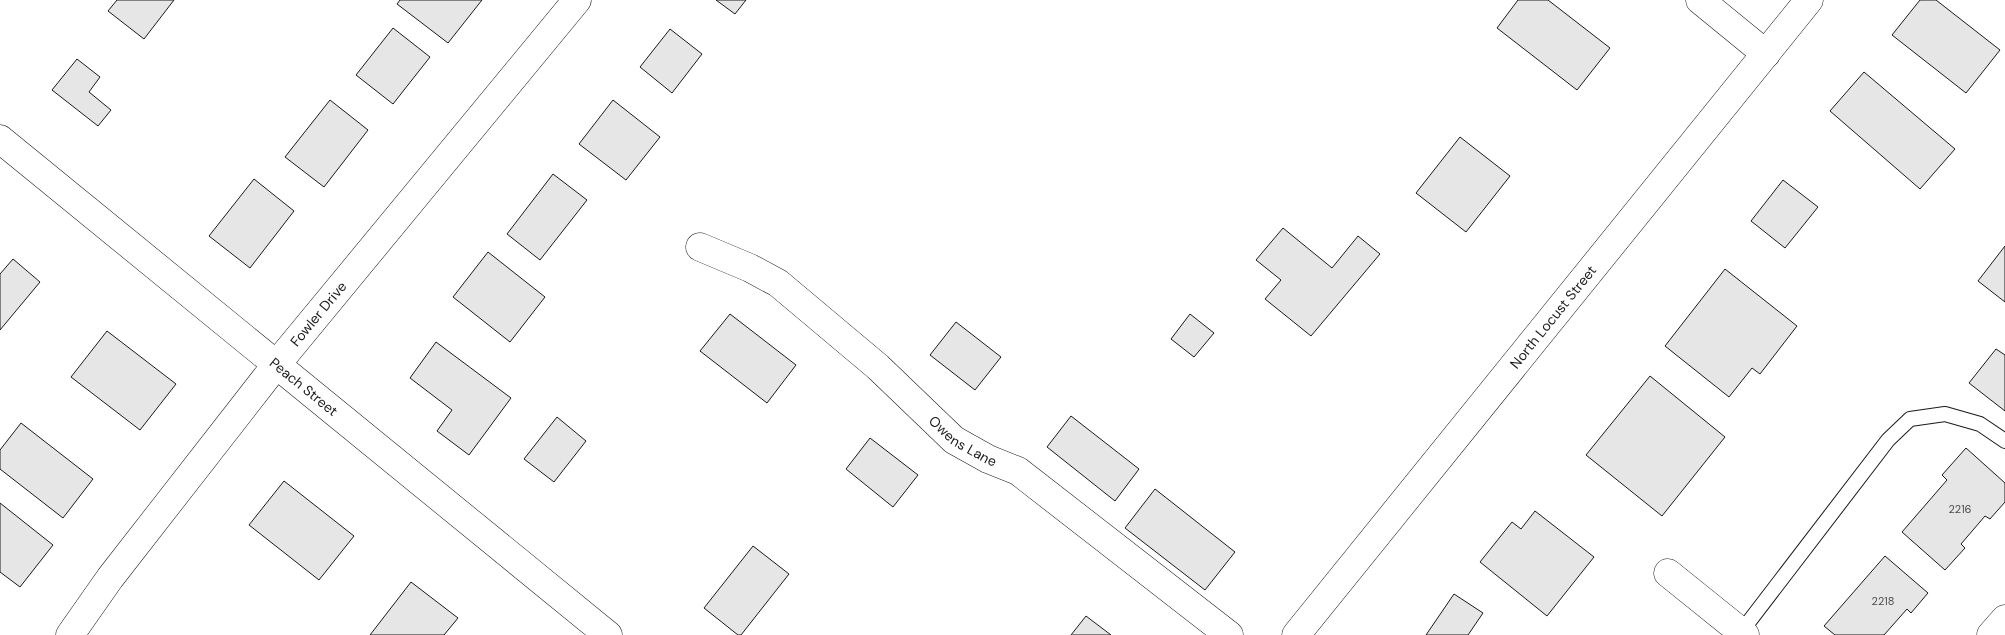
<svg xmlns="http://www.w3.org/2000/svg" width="2005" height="635" viewBox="0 0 2005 635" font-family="'DM Sans',sans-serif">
<rect width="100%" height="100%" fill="#fff"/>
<g fill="#e6e6e6" stroke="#1a1a1a">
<polygon points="117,0 174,0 144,39 108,11"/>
<polygon points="400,0 482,0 448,43 397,4"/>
<polygon points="716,0 746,0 735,14"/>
<polygon points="1518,0 1548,0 1610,48 1577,90 1497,28"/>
<polygon points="1920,0 1936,0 2000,50 1966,93 1892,35"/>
<polygon points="393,28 430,57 393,104 356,75"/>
<polygon points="670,29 702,54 672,93 640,67"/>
<polygon points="77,59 100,77 89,92 111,110 98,126 52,90"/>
<polygon points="1864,72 1955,149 1920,189 1830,111"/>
<polygon points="330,100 368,130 324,187 285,157"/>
<polygon points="613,100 660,137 626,180 579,144"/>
<polygon points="1460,137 1510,176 1466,232 1416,193"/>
<polygon points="553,174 587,200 540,260 507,234"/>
<polygon points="254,179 294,211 250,268 209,236"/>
<polygon points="1783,180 1818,207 1785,248 1751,221"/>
<polygon points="1283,228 1332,268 1358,236 1380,254 1311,336 1265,299 1281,280 1256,260"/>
<polygon points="2005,246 2005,302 1978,281"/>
<polygon points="488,252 545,297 510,342 453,297"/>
<polygon points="13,259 40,282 0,330 0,274"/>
<polygon points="1725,269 1797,326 1760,374 1752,368 1729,397 1665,346"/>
<polygon points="730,314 796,365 767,403 700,351"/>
<polygon points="1190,314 1214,333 1194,357 1171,339"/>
<polygon points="956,322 1001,357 975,390 930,355"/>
<polygon points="107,331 176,384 140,430 71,377"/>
<polygon points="436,342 511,398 469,455 437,431 452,410 410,378"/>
<polygon points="1996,349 2005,355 2005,411 1969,383"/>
<polygon points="1650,376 1725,437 1662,516 1586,455"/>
<polygon points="1071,416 1139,469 1115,501 1047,447"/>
<polygon points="557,417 586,441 554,482 524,459"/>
<polygon points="21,423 93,479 63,518 0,469 0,450"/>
<polygon points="870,438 918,475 893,507 846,469"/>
<polygon points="1966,448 2005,483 2005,502 1990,519 1985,516 1961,544 1965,548 1945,570 1902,532 1947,480 1942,475"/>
<polygon points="284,481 354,536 319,580 249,525"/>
<polygon points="1155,489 1235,552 1205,590 1125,528"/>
<polygon points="0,503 53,545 20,587 0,572"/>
<polygon points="1535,511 1594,557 1547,616 1480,562 1512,522 1521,529"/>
<polygon points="753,546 789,574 741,635 738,635 704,608"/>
<polygon points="1885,556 1928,593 1911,613 1907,609 1884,635 1835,635 1824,626"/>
<polygon points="411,582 458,618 444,635 370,635"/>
<polygon points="1454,594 1483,613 1468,635 1426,635"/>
<polygon points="1086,616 1111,635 1071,635"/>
</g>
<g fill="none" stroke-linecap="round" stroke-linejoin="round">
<defs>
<polyline id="lane" points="1741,632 1888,440 1910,419 1945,414 1980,424 2005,441"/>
<g id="street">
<polyline points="1700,0 1766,54"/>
<path id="s1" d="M 0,139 L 608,635"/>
<path id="s2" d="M 700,247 L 750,268 L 778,283 L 878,367 L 954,440 L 988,459 L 1018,471 L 1229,635"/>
<polyline points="1668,573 1745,635"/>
<path id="s3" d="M 70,635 L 110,578 L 276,365 L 577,0"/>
</g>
<g id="primary">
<path id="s4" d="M 1296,635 L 1809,0"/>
<polyline points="1991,635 2005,619"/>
</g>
</defs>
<use href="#lane" stroke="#1a1a1a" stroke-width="16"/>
<use href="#street" stroke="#1a1a1a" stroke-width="29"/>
<use href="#primary" stroke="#1a1a1a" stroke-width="29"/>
<use href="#lane" stroke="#fff" stroke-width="14"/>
<use href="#street" stroke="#fff" stroke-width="28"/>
<use href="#primary" stroke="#fff" stroke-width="28"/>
</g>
<g text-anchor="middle" stroke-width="4" stroke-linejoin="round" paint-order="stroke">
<g font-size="11" fill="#4d4d4d">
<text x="1960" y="513">2216</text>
<text x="1883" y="605">2218</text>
</g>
<g font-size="14" fill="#1a1a1a" stroke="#fff">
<text dy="5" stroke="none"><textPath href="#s3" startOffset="406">Fowler Drive</textPath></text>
<text dy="5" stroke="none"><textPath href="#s4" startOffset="409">North Locust Street</textPath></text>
<text dy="5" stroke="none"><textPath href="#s1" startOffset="392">Peach Street</textPath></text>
<text dy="5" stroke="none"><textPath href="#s2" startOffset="330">Owens Lane</textPath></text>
</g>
</g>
</svg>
